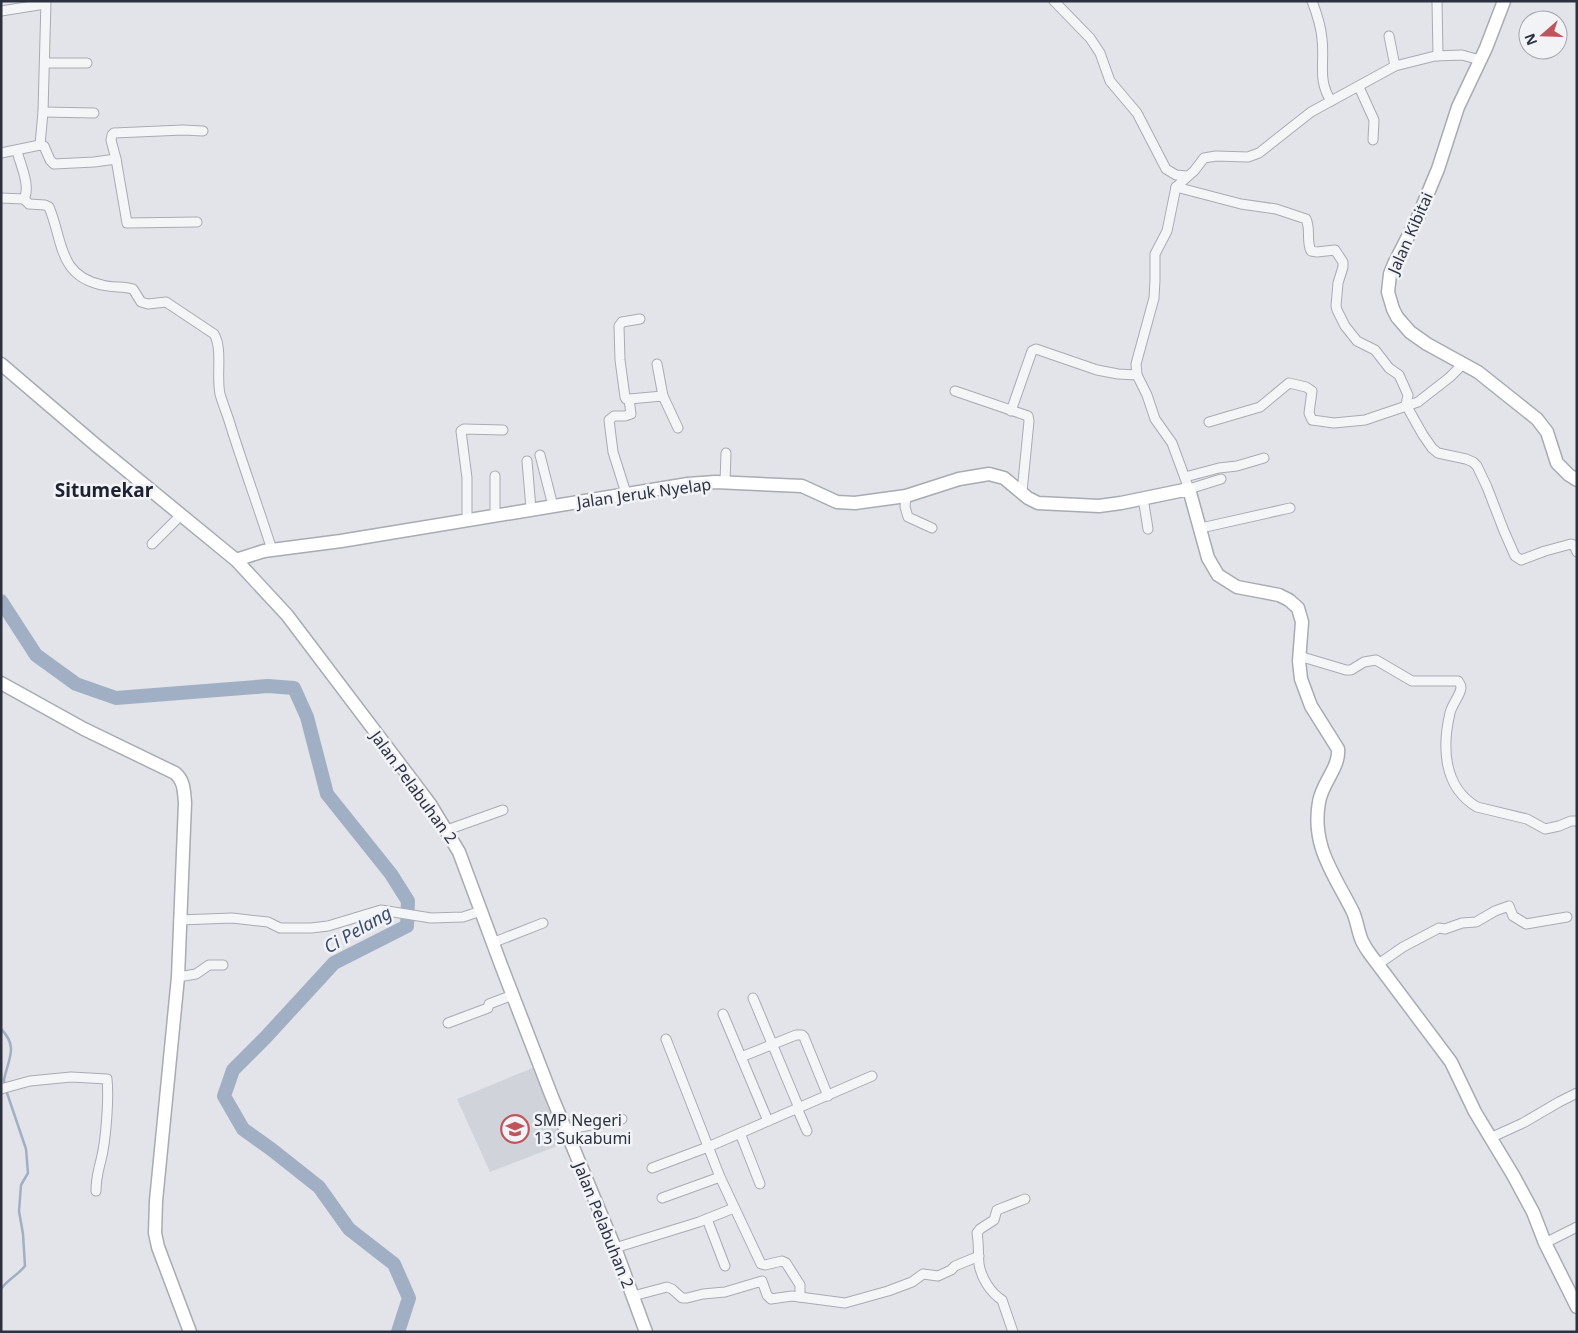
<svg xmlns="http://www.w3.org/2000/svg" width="1578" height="1333" viewBox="0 0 1578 1333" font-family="'Noto Sans',sans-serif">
<rect width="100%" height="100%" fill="#e2e4e9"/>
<polygon fill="#d0d3da" points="535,1067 565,1143 490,1172 457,1099"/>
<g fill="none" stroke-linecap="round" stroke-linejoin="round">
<g stroke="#a1afc4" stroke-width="2.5">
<path d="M 1,1029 C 19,1047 8,1059 4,1080 L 5,1085"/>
<path d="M 1,1289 C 8,1279 18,1275 25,1266 L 23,1234 L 19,1211 L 21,1185 L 28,1173 L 26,1149 L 6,1090"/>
</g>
<polyline stroke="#a1afc4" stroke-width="14" points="1,601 36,655 76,684 116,698 268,686 294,688 307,717 327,794 391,874 408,901 407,926 334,963 265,1038 233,1070 224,1096 243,1129 271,1149 319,1187 349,1229 394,1264 409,1298 398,1332"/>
<defs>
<g id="street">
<polyline points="1054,1 1090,38 1100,53 1110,81 1137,113 1166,169 1176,175 1187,176"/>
<path d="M 1312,1 C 1317,14 1321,26 1322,39 C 1325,63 1317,79 1331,101"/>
<polyline points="1437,1 1438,56"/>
<polyline points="1,11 45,4"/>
<polyline points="1389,36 1395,66"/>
<polyline points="45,63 87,63"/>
<polyline points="1359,87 1374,120 1373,140"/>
<polyline points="43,112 94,113"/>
<polyline points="40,145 43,112 46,1"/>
<polyline points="1,153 40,145 44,146 50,160 54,164 94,162 116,159 127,223 197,222"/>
<polyline points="116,159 111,140 112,135 114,133 183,130 203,131"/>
<path d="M 1176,187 L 1241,204 L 1276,209 L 1306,219 C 1311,229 1306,241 1311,251 L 1317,252 L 1335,250 L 1343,262 L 1343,267 L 1338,283 L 1336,306 L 1337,310 L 1345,326 L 1357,341 L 1375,350 L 1389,368 L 1399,375 L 1408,395 L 1406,405 L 1423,435 L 1432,448 L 1438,453 L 1466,459 L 1473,462 L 1477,466 L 1487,487 L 1504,531 L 1515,556 L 1521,560 L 1545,551 L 1571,544 L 1574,545 L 1577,552"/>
<path d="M 1,198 L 24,199 C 31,186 20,164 17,151"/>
<path d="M 24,199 L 29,204 L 45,205 L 49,207 C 63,240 58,276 102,285 C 113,288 123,286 133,289 L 141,302 L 148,304 L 166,302 L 214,334 C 223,349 216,376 220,394 C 223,405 228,416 231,427 C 244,468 259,509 272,550"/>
<polyline points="657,364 663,396 678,428"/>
<polyline points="955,391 1028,416 1029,421 1022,492"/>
<polyline points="629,399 663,396"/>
<polyline points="1011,411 1032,351 1036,349 1097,370 1118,374 1137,375"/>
<polyline points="1209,422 1260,407 1289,383 1306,387 1312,391 1309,413 1312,420 1334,423 1365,420 1418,402 1450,377 1464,363"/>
<polyline points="540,455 553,506"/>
<polyline points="527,461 531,509"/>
<polyline points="495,476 495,515"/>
<polyline points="1185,477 1219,468 1237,466 1264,458"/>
<polyline points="1221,479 1189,489 1172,443 1155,419 1147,395 1137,375 1136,364 1154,298 1155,280 1155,254 1167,231 1176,187 1194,171 1204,158 1216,156 1248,157 1259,153 1311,112 1395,66 1435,56 1462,55 1480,60"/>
<polyline points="725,482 726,453"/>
<polyline points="626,493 613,452 609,420 614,416 625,416 631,414 629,399 626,399 625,397 620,360 619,326 622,322 640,319"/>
<polyline points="906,496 905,507 908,517 932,528"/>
<polyline points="1143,498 1148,529"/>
<polyline points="467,520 467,478 461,431 464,429 503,430"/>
<polyline points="1201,528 1290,508"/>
<polyline points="152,544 181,515"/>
<path d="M 1299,656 L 1346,670 L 1351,670 L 1364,662 L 1376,660 L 1412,681 L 1458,681 C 1460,684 1461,684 1461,688 C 1460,696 1452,704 1450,713 C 1442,747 1443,787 1477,807 L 1527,819 L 1545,829 L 1559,826 L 1571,821 L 1577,821"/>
<polyline points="447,830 503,810"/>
<polyline points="179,920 232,918 268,922 280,928 311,928 328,926 381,910 431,918 463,917 481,911"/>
<polyline points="492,943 543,923"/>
<polyline points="1377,965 1403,947 1439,928 1445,929 1462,923 1476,922 1495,911 1509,906 1513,916 1526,924 1567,917"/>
<polyline points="178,977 196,974 209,965 223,965"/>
<polyline points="753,998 799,1108"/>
<polyline points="723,1014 768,1121"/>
<polyline points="448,1023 488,1008 489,1004 513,995"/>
<polyline points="666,1039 720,1177 761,1264 765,1265 782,1261 786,1263 800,1285 800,1297"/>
<polyline points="741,1057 796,1035 802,1035 804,1037 828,1096"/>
<path d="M 1,1089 L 30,1081 L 71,1077 L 107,1079 C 109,1098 106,1141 101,1160 C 98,1172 96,1178 96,1191"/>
<polyline points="797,1108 807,1131"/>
<polyline points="565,1130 622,1119"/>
<polyline points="740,1133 760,1184"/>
<polyline points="1490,1138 1523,1123 1559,1102 1577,1093"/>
<polyline points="652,1168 708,1147 872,1076"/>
<polyline points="662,1198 720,1177"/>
<polyline points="707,1219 725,1266"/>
<polyline points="1545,1243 1577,1227"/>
<polyline points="615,1248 699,1222 734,1208"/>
<polyline points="633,1296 667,1287 672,1289 682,1298 687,1298 703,1294 725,1292 762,1281 767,1295 771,1299 792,1296 845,1303 888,1291 912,1282 923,1274 938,1276 951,1270 955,1266 979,1256"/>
<path d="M 1013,1332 L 1002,1300 C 991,1293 981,1278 979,1264 C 978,1254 979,1244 977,1233 L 980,1229 L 994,1220 L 997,1210 L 1025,1199"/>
</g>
<g id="secondary">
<polyline points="1504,1 1486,48 1458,107 1438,169 1418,217 1394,264 1390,274 1388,292 1393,309 1397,317 1410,332 1427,344 1478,372 1537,419 1547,432 1557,463 1569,475 1577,480"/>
<polyline points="1,364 97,446 236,560 287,615 430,804 459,852 501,965 552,1097 615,1248 646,1332"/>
<path d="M 236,560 L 264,551 L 341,541 L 688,484 L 715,482 L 802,486 L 837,502 L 855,503 L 906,496 L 959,479 L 989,474 L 1004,478 L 1028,498 L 1038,503 L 1099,506 L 1121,503 L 1189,489 L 1208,558 L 1218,575 L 1237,587 L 1279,595 L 1289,600 L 1298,608 L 1302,622 L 1299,661 L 1301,679 L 1311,706 L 1338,749 C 1340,767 1322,783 1319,802 C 1311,846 1334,874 1353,912 C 1357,921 1358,932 1362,941 C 1364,945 1367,950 1370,954 L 1451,1062 L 1475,1112 L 1513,1175 L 1533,1212 L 1545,1243 L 1577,1307"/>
<path d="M 1,683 L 84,729 L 175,773 C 184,780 184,791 185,803 L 178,977 L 156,1201 L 155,1233 L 158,1247 L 190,1332"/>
</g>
</defs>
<use href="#street" stroke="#a8abb3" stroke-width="11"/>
<use href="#secondary" stroke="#a8abb3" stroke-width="15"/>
<use href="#street" stroke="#f4f5f7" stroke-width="9"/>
<use href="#secondary" stroke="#fff" stroke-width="12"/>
</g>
<defs>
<symbol id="school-ring" viewBox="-11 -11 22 22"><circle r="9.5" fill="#f1f3f6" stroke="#bf555a" stroke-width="1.5"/><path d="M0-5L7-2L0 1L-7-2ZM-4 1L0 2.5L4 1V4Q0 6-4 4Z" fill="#bf555a"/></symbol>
</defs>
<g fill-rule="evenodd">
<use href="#school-ring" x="499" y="1113" width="32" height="32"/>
</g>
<g text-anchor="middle" stroke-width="5" stroke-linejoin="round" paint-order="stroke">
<g font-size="16" fill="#2c313f" stroke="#f1f3f6">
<text transform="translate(1410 233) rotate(-66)" y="6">Jalan Kibitai</text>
<text transform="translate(644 493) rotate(-8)" y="6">Jalan Jeruk Nyelap</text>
<text transform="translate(414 787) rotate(54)" y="6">Jalan Pelabuhan 2</text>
<text transform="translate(604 1225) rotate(68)" y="6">Jalan Pelabuhan 2</text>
</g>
<g font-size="16" fill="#2c313f" stroke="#f1f3f6" text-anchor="start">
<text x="534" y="1126">SMP Negeri<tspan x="534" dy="18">13 Sukabumi</tspan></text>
</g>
<g font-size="18" font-style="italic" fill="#3a4c6e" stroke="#f1f3f6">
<text transform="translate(358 930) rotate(-30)" y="6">Ci Pelang</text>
</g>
<g font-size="19" font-weight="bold" fill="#1e2230" stroke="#f1f3f6">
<text x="104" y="497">Situmekar</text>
</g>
</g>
<rect width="1578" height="1333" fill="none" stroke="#2c313f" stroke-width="5"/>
<g transform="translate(1543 35) rotate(250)"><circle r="24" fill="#f1f3f6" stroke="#a2a5ad"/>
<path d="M0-4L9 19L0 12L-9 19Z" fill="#bf555a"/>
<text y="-8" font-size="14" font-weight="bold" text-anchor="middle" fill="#2c313f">N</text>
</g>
</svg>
